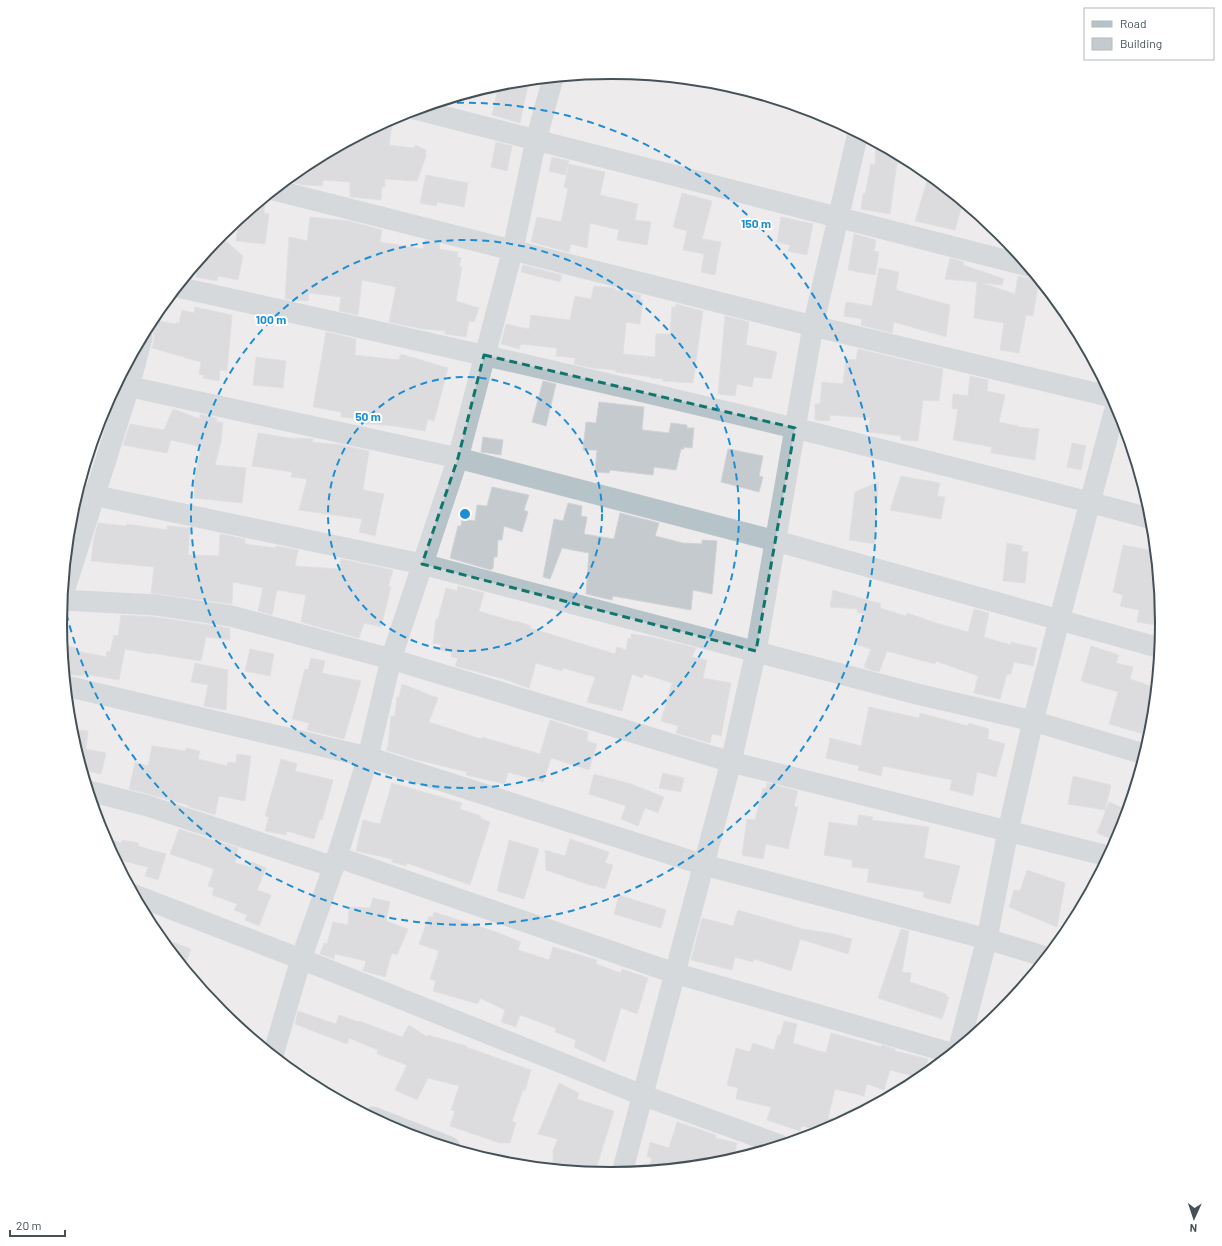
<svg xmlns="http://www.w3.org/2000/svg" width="1222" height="1246" viewBox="0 0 1222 1246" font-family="Barlow,sans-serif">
<rect width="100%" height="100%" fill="#eeebec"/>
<g fill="#c5cace" stroke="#cfd3d7">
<polygon points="529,80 520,123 492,115 499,84"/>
<polygon points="393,118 389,145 414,148 415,145 426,150 426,156 417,181 385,179 385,187 382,186 381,200 350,197 350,182 323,180 323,186 304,185 286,181 305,165 311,161 321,162 322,156"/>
<polygon points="496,142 512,146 507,171 491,167"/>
<polygon points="876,143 898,155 890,214 861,209 863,194 865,194 871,164 875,165"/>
<polygon points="552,157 569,161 565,175 549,171"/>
<polygon points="569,164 605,172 600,195 638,204 635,220 651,222 647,245 617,240 619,230 590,223 587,248 571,244 569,252 531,242 537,217 561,222 568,189 564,187"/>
<polygon points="426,175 468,183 464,207 437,202 436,206 420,203"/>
<polygon points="928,178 936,181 963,202 955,230 915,221"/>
<polygon points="682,193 712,201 702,239 721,242 715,275 701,272 704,254 683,250 687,231 673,227"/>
<polygon points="265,198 264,213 269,214 265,244 236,241 239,219"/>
<polygon points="310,217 349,221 382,230 380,242 423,249 425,240 440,244 439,249 458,252 457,257 461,258 459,267 462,267 456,301 479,308 474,322 469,321 466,337 445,334 445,331 423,329 389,322 396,287 362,280 358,315 339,311 341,297 309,293 308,301 285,299 289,237 307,241"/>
<polygon points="781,217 813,224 807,255 788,251 790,245 777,242"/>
<polygon points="854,234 876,240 874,251 879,252 875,275 848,270"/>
<polygon points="215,241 227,242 243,256 238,280 218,276 217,281 196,277 197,270 192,269"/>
<polygon points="950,258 964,262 963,265 1004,279 1002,285 982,283 1015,294 1018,276 1025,278 1037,277 1039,280 1033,316 1026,315 1019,353 1000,350 1004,323 974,318 977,282 945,279"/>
<polygon points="523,265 562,275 560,282 521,272"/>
<polygon points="879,268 899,272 896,290 950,305 946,337 894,322 892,333 861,325 862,319 844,316 846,302 872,306"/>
<polygon points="594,286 612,288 615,288 615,290 641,295 640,300 643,300 640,324 626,322 623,354 655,357 656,334 670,334 672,307 676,307 676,304 703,311 693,383 662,381 663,379 651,378 651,377 615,372 616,370 592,368 574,364 575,358 556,356 557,348 521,344 519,349 501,344 506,324 529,329 531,315 570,320 575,296 591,299"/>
<polygon points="195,307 232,315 227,371 220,370 219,381 203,378 204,375 199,374 201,362 152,348 154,341 154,335 152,332 154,320 176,324 176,322 179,323 182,310 194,313"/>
<polygon points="725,316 749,322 746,345 777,352 771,379 754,377 752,387 737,384 735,396 718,394"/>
<polygon points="326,332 356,339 355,355 399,360 401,354 448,368 434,421 428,419 425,431 394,426 359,423 359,419 341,417 341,412 313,407"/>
<polygon points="858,349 943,369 939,401 923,400 918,441 901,440 901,436 868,432 870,418 830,415 829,421 815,420 815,404 820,404 822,382 843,384 846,359 856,360"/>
<polygon points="256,357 286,361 283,388 253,385"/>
<polygon points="970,376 988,380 987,391 1005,395 999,422 1018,426 1018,427 1039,429 1035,460 991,453 992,447 953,440 958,409 952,409 953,394 968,396"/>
<polygon points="543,381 556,384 546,426 532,422"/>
<polygon points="599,402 644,407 642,430 669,433 671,423 687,425 687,428 694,428 692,448 684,447 684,449 681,449 676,470 654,467 653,475 610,470 609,473 595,472 597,450 583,450 586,422 596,423"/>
<polygon points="173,409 200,419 200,414 217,418 216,422 223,422 221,442 215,465 246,468 242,503 194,498 195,488 193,487 201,447 171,440 167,453 123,445 130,424 164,430"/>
<polygon points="258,433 296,439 296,438 313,439 312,442 342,445 369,451 363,490 384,494 375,536 359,532 362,519 299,510 307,479 291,477 292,472 252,466"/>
<polygon points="483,437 503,440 501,455 481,452"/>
<polygon points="1072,443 1086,446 1081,470 1067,467"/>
<polygon points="728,449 763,456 759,476 763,477 759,492 721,482"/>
<polygon points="901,476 940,483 937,496 945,497 941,519 890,510"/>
<polygon points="878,482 875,544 849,540 855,492"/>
<polygon points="492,487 529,495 524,510 528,512 522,532 504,526 502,540 498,540 497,557 494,557 493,568 491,570 450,558 458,526 461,526 462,519 475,521 477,505 487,506"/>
<polygon points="568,503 582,506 581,516 587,517 584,534 614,539 620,513 659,523 655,536 683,543 702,544 702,540 717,541 712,594 693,590 691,610 613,596 612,600 586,594 589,553 562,548 550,579 543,577 554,519 563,521"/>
<polygon points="98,523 126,526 127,524 167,530 167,526 190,528 188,555 219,556 220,534 245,539 245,544 276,548 276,546 298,550 295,566 339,569 341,559 393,570 388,587 391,587 381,627 364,623 359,638 301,622 306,595 277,590 272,615 258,611 263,588 233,582 232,604 151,593 154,567 91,561 94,538"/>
<polygon points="1007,543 1023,546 1021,551 1028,552 1025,583 1003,581"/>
<polygon points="1123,545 1155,551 1162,626 1137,622 1139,610 1120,606 1123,595 1113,592"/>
<polygon points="458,586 484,593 479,611 515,622 516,621 531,626 530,628 615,654 617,647 626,650 628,638 631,639 631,634 652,637 696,648 692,657 707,660 703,678 731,683 721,736 712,734 710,743 676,733 678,726 661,721 672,683 644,674 643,678 632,674 622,711 587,702 595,677 563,668 562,671 536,663 529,688 504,679 455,666 458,658 451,657 452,652 440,650 441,644 433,643 436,619 438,619 446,588 457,591"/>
<polygon points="833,590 881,604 880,608 906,616 907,613 939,624 968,632 974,609 989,613 984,637 1011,645 1011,642 1037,648 1033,666 1014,662 1011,674 1007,674 1000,699 974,693 978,676 936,661 935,664 887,651 879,672 871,670 864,667 871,649 855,644 865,614 857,612 858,609 830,607"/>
<polygon points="121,615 155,617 229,628 230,628 230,640 206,637 201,661 151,653 151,654 125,649 119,680 83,674 83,676 65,674 62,645 78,648 77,651 106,657 107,651 110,652 114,635 118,636"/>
<polygon points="1091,646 1119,655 1116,663 1133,667 1130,679 1156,688 1150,736 1109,724 1118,692 1081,681"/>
<polygon points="250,649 274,654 270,676 245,671"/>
<polygon points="311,658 325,661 322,673 361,681 344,739 307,730 309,723 292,719 305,669 308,670"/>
<polygon points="195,663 228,670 226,710 204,706 208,685 191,682"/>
<polygon points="402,684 438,698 429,722 481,739 482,737 540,754 550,720 588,732 587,741 597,744 589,770 551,758 543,782 508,772 505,784 466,775 467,772 414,759 386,750 388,746 391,716 395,716 397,697 399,697"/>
<polygon points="869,707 919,718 920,713 968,726 969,723 989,729 988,739 1005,744 996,777 977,772 973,796 950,790 952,780 883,766 881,776 858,770 859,766 826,758 830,738 861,746"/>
<polygon points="70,729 88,731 86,749 106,753 101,774 84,770 83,772"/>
<polygon points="152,746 186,751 186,748 200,751 198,759 227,766 228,762 236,763 237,754 251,756 245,801 219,796 215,815 187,806 188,805 129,789 135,762 148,766"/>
<polygon points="281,759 297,764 295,771 333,780 322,820 320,819 314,839 287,831 286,835 265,831 269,817 265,816"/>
<polygon points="663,773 684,778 681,792 659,788"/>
<polygon points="594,774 631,784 664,797 658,813 645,808 638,826 621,819 626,806 589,794"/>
<polygon points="1073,776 1111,785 1105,810 1068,804"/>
<polygon points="392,783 462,803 460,809 481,816 480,818 490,822 470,885 407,863 406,866 392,862 392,859 356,851 363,820 380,824"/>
<polygon points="767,783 798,791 794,806 798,807 788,849 766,844 763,859 742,855 747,819 755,820 763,788 766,789"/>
<polygon points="1109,802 1127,810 1120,834 1116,841 1097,833"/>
<polygon points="859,815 873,817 872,820 929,827 924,858 960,866 950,904 923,897 924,892 867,882 869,869 852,867 852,860 824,855 829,822 857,826"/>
<polygon points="179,829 238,848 235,863 251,867 252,862 266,868 257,890 271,895 259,926 245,920 247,915 234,910 237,904 212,895 214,888 208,886 214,869 170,854"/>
<polygon points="104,837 121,843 122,840 139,843 138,846 166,854 158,880 145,876 148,867 115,859"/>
<polygon points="570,839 609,852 605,863 613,865 605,889 593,885 593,886 546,870 545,850 565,856"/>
<polygon points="509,840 539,849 524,899 497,891"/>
<polygon points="1027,870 1065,883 1057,927 1009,907 1014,890 1020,891"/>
<polygon points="619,895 666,910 661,928 614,914"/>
<polygon points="373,898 390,902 386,921 408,929 397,955 392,953 385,977 363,971 366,961 335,954 334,959 320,954 324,943 327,944 333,922 348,925 349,907 370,908"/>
<polygon points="738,910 803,929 834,934 852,939 848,954 800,939 791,971 754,959 753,962 735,957 732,970 691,960 702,918 733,926"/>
<polygon points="434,912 499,933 521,942 518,950 549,960 553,947 597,960 596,964 621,973 622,969 648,978 637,1014 621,1008 605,1062 574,1047 576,1040 555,1032 556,1028 520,1015 516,1027 501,1022 505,1010 480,998 478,1004 433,991 436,981 430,979 439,951 419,944 429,916 433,917"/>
<polygon points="901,929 909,931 902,972 911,973 910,982 946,994 946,996 949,997 942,1019 878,998"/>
<polygon points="159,937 191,949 184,967 176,958"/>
<polygon points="298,1011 336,1024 339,1015 359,1022 359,1021 402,1037 409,1025 427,1037 428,1035 467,1046 466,1047 531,1070 525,1091 523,1090 512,1121 516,1123 510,1143 500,1143 450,1126 455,1111 451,1110 459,1086 428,1078 417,1100 395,1090 407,1065 377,1054 378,1050 349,1038 347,1044 295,1024"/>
<polygon points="784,1021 797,1024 793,1043 826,1053 831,1033 864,1042 881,1047 882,1045 895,1049 895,1051 928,1059 924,1075 921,1078 890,1070 884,1090 867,1084 864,1096 835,1089 828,1118 843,1121 823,1131 802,1126 800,1131 767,1120 771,1107 736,1099 738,1088 727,1085 736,1048 750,1052 753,1043 774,1050 778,1035 780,1036"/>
<polygon points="559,1083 579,1093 577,1099 614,1111 595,1172 553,1168 553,1150 558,1139 538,1134"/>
<polygon points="677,1122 716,1135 715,1138 737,1143 733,1159 718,1163 691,1166 680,1162 680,1165 675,1163 673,1168 648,1170 652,1158 647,1157 650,1142 669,1148"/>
</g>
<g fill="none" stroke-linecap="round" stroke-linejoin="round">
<g stroke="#b6c3c8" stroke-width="21">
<polyline points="415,109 1028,266"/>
<polyline points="274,190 813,326 1112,397"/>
<path d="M 177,287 C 426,342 675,397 923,460 C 999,479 1076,498 1152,519"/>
<polyline points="117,384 458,458 776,541 1160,648"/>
<polyline points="78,492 422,564 917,694 1033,721 1144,754"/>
<polyline points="62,598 129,387 142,338"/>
<polyline points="62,600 156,605 231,616 391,659 731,762 1108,856"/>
<polyline points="66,686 368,757 704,865 987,939 1046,957"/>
<polyline points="89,791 148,806 334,867"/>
<polyline points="337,857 674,973 951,1053"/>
<polyline points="135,895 301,959 642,1095 780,1145"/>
<polyline points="959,1047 987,939 1008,831 1033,721 1090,502 1116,405"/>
<polyline points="273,1055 301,959 337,857 368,757 391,659 458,458 513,249 536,140 553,78"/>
<polyline points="373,1117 450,1147"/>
<polyline points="622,1173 731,762 756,651 813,326 858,133"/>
</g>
</g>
<path d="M0 0H1222V1246H0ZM 484,355 L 795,428 L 756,651 L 422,564 L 458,458 Z" fill="#eeebec" fill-opacity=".55" fill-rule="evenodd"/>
<path fill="none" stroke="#0f766e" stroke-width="3" stroke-dasharray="8 5" stroke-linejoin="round" d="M 484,355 L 795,428 L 756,651 L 422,564 L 458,458 Z"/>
<g fill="none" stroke="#1d8ed3" stroke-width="2" stroke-dasharray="7 5">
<circle cx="465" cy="514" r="137"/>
<circle cx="465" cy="514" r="274"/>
<path d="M433 104A411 411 0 1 1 63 599"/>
</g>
<path d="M0 0H1222V1246H0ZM67 623a544 544 0 1 1 1088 0a544 544 0 1 1-1088 0Z" fill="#fff" fill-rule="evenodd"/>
<path fill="none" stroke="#445258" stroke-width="2" d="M67 623a544 544 0 1 1 1088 0a544 544 0 1 1-1088 0Z"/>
<circle cx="465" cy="514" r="6" fill="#1d8ed3" stroke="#fff" stroke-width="2"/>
<g font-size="12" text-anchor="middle" font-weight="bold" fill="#1d8ed3" stroke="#fff" stroke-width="4" stroke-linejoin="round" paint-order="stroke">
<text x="756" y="228">150 m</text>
<text x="271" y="324">100 m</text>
<text x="368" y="421">50 m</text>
</g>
<rect x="1084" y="8" width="130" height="52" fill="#ffffff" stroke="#b4babc"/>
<rect x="1092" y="21" width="20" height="6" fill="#b6c3c8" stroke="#b4babc"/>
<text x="1120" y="28" font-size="12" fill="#445258">Road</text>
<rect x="1092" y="38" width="20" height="12" fill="#c5cace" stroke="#b4babc"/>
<text x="1120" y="48" font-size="12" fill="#445258">Building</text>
<g transform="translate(1194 1218) rotate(183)" stroke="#ffffff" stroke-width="3" paint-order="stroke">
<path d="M0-3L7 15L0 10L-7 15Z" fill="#445258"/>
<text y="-6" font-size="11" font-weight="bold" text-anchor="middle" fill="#445258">N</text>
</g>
<path d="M10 1230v6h55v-6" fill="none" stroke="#445258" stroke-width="2"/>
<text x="16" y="1230" font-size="12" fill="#445258" stroke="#ffffff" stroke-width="3" paint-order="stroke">20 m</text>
</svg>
